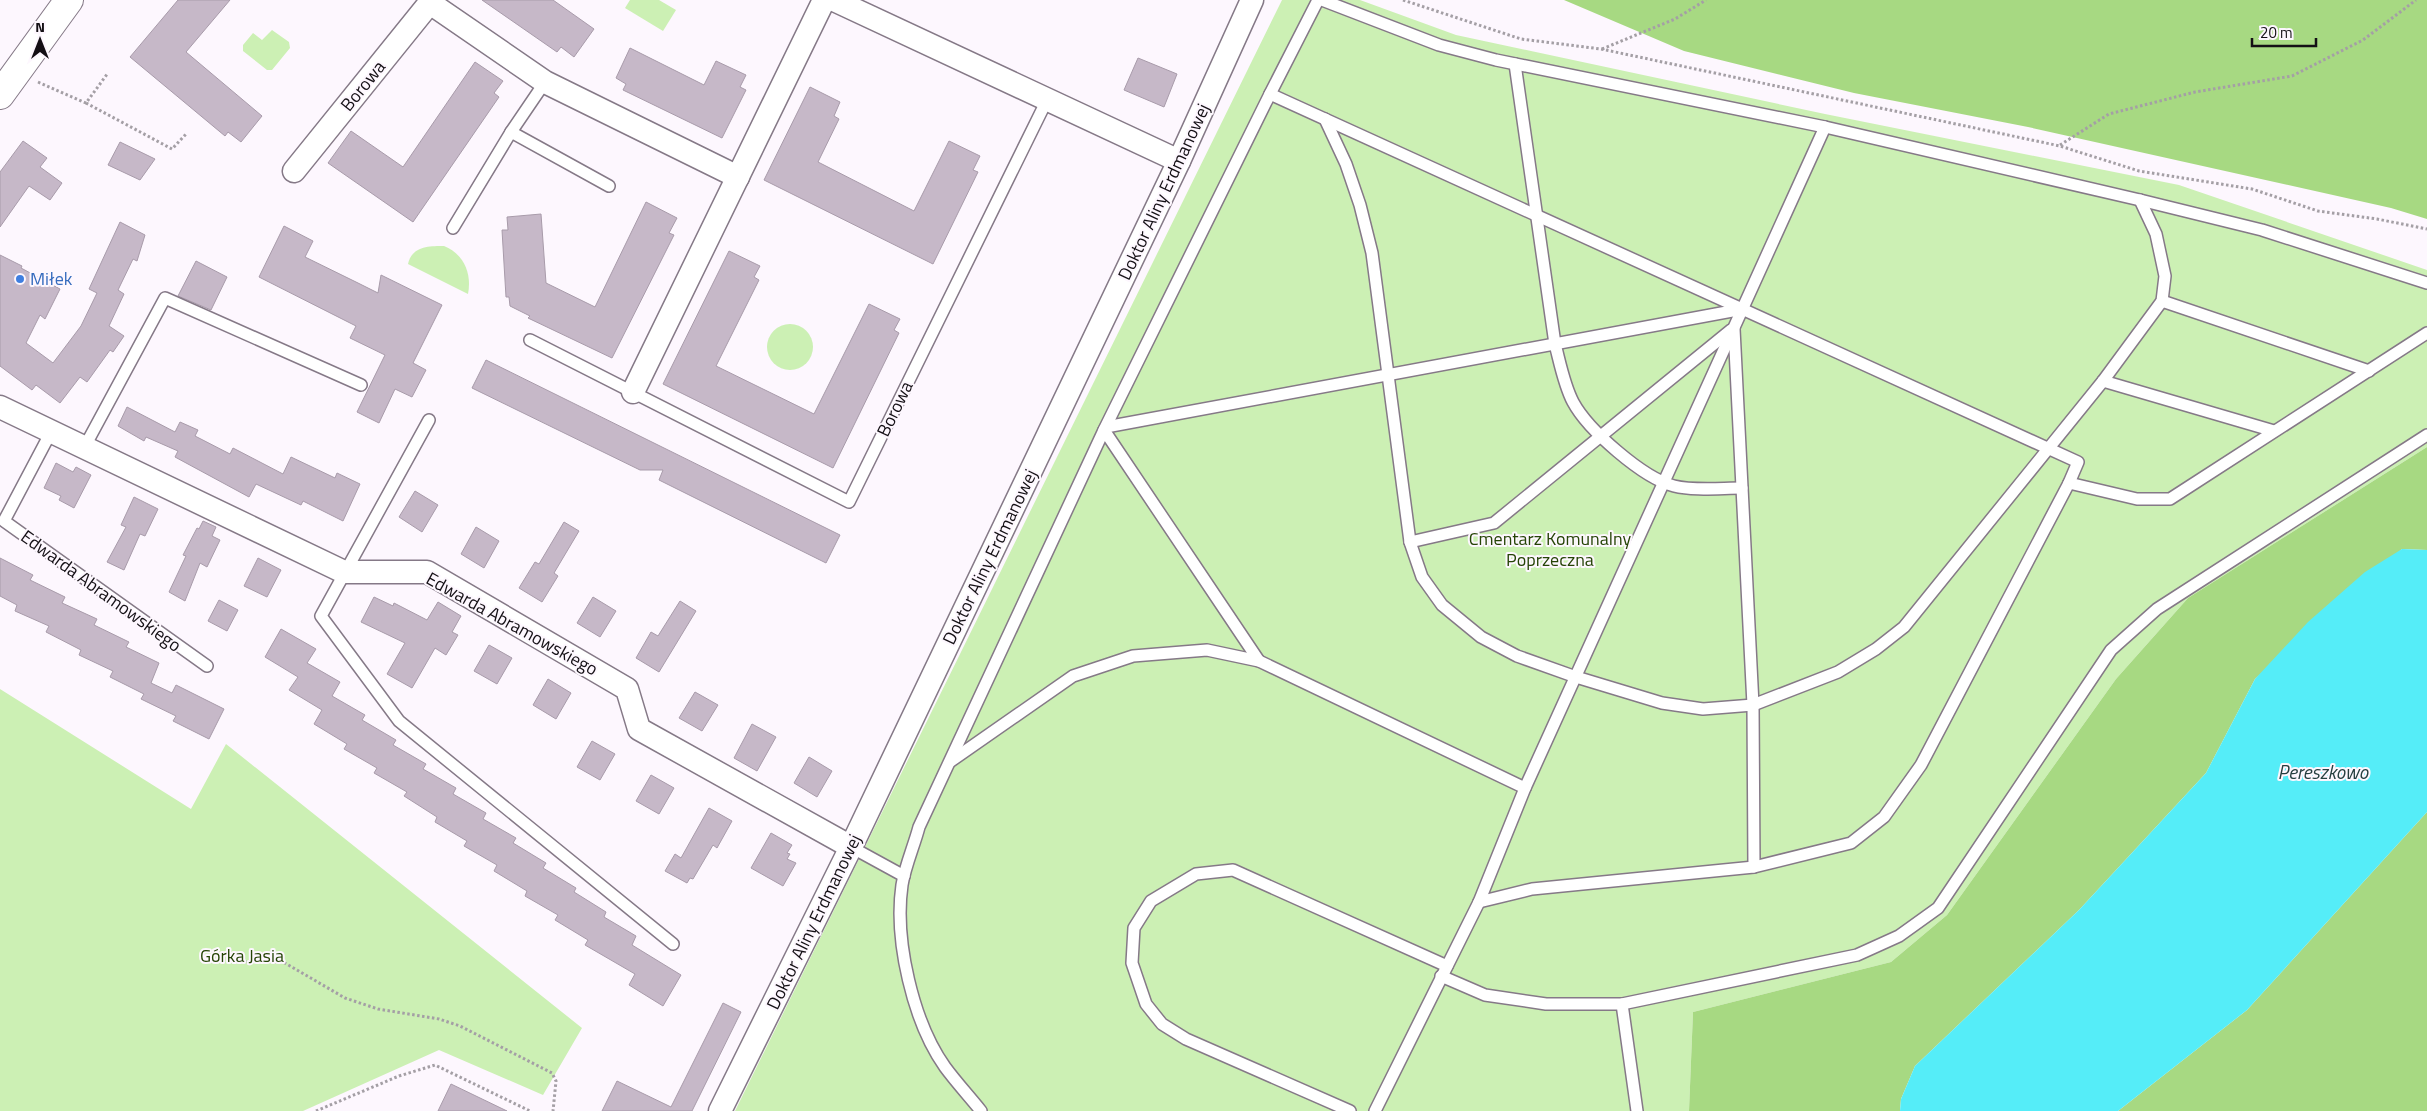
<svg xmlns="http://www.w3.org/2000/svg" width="2427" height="1111" viewBox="0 0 2427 1111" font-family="'Titillium Web',sans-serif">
<rect width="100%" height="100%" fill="#fdf7fe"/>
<g fill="#ccf0b4">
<polygon points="630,0 659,0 676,10 663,31 625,8"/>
<polygon points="1282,0 1360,0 1456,35 1825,114 2179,185 2427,270 2427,447 2188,598 2116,679 1947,915 1891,962 1693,1012 1689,1111 735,1111"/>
<polygon points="272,30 289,42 290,48 272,70 267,70 243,51 243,45 253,33 262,40"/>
<path d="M 444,246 C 464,254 472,274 468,294 L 408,264 C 412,246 429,246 444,246 Z"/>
<circle cx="790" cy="347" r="23"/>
<polygon points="0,689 191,809 226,744 582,1028 543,1095 439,1050 303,1111 0,1111"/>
</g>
<g fill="#a7d982">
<polygon points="1564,0 2427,0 2427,219 2391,208 2028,127 1854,93 1684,51"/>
<polygon points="2427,447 2427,550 2402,549 2255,679 2206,773 2079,910 1915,1066 1901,1099 1900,1111 1689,1111 1693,1012 1891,962 1947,915 2116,679 2188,598"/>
<polygon points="2427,812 2427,1111 2118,1111 2247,1010"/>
</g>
<polygon fill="#55edf8" points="2402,549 2427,550 2427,812 2247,1010 2118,1111 1900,1111 1901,1099 1915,1066 2079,910 2206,773 2255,679 2308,622 2365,572"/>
<g fill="#c6b8c8" stroke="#a89baa">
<polygon points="178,0 230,0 186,52 262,116 241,142 228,132 225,136 130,57"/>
<polygon points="482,0 553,0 594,29 574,57 561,47 557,52"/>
<polygon points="630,48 704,85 716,61 746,75 740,87 746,90 722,138 623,90 626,84 616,78"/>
<polygon points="1138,58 1177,74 1164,107 1124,90"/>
<polygon points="475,62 503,81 494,93 499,97 413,222 328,163 351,131 403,167"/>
<polygon points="810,87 840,102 834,116 839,119 818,162 914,211 949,141 980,156 973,170 978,172 933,264 764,180"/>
<polygon points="23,141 47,158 40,167 62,183 50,200 29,186 0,227 0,172"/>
<polygon points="120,142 155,159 140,180 108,165"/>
<polygon points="646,202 677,218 669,233 674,235 612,358 528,318 530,316 510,306 509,297 506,297 502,230 508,230 507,217 541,214 546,283 595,307"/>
<polygon points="120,222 145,235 137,261 133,259 118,290 124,294 109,326 124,336 113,352 110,350 87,382 80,377 60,403 36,385 32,390 0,366 0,255 22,266 21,268 60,289 45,319 40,315 26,343 53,363 81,326 97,293 89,289"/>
<polygon points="284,226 313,241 305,257 358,283 378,293 381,275 442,305 413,363 426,370 412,397 395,389 379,423 357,412 385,355 350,338 356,326 259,277"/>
<polygon points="729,251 760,266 754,277 759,280 716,366 814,414 869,304 900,319 894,330 899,333 833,468 663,384"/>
<polygon points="196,261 227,277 211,310 178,296"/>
<polygon points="486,360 840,535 826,563 659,480 663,470 640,470 472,388"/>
<polygon points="127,407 175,432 180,422 198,430 195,436 230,454 233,448 283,474 291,457 335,478 337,473 360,484 343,521 303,501 301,505 256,484 249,497 175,457 178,451 146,437 144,441 118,426"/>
<polygon points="56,463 73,472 76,467 91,475 74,508 59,500 61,496 44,488"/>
<polygon points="415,491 438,505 422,532 399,517"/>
<polygon points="134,497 158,509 145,536 140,534 124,570 107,562 126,527 121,525"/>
<polygon points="203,521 216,527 212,536 220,540 207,567 200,563 185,601 169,592 186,556 183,555 197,528 199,529"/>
<polygon points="564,522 579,531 554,573 558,576 542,602 519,588 535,562 539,564"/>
<polygon points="476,527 499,541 484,568 461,554"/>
<polygon points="0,558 33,575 30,580 65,597 62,603 97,619 94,625 129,642 126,647 159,663 151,683 172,693 176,685 224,709 209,739 173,721 176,716 141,699 144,694 110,677 113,671 79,655 81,650 46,632 49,626 15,611 17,605 0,596"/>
<polygon points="258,558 281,570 267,597 244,586"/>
<polygon points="374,597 393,606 394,603 427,620 438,602 461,616 452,632 458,635 446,655 435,648 412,688 387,674 405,643 361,622"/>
<polygon points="593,597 616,611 600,637 577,623"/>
<polygon points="219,600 238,610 227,631 208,621"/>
<polygon points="680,601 696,611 659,672 636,658 651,632 658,636"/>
<polygon points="281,629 316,649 307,663 340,682 332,696 365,715 362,720 396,740 393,745 426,764 423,769 456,788 453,794 486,813 483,819 516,838 513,843 546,863 543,868 576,888 574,892 606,912 604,917 636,936 632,945 681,975 663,1006 629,985 635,974 585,945 588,940 555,920 558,915 525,896 527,891 494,871 497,865 464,846 467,841 435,822 437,817 404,796 407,792 374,773 377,768 344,749 347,744 314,724 322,710 289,690 298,677 265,657"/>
<polygon points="489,645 512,658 497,684 474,671"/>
<polygon points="548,679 571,693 556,719 533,705"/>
<polygon points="695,692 718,705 702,731 679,718"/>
<polygon points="752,724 776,737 757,771 734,758"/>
<polygon points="592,741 615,754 600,780 577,767"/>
<polygon points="809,757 832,771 817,797 794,783"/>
<polygon points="651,775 674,788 659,814 636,801"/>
<polygon points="709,808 732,821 717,848 713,845 693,879 690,878 687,883 665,871 675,854 681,858"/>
<polygon points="771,833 792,845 787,853 790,854 787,859 796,863 783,886 751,868"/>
<polygon points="723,1003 741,1012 692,1111 602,1111 617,1081 671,1107"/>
<polygon points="451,1084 507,1111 438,1111"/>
</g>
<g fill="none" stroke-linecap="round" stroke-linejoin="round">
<defs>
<g id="lane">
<polyline points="1322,0 1439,45 1496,60 1825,127 2140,200 2262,230 2427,283"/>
<path d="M 1515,64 L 1555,344 C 1560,363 1564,385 1573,402 C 1588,430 1643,478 1674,486 C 1694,491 1721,488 1742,488"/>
<polyline points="1270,94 1318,0"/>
<polyline points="1325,119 1346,164 1360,205 1372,253 1410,542 1422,577 1442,605 1481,637 1517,656 1576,677 1662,703 1703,709 1753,705 1838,672 1876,649 1904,627 2103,381 2162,301 2165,276 2156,234 2140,200"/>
<polyline points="511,132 609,186"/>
<polyline points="453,228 511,132 545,82"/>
<polyline points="2162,301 2369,371"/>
<polyline points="1734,329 1753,705 1754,867"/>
<polyline points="530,340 849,502 1048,98"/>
<polyline points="2103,381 2274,431"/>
<polyline points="429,420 321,616 399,721 673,944"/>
<polyline points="1106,427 1743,309"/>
<polyline points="1104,430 1259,661"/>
<polyline points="51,432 4,521 207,666"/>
<polyline points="84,448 165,298 361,385"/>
<polyline points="1410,542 1494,523 1731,330"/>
<polyline points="951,761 1073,676 1133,656 1207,650 1259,661 1525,788"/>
<polyline points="851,847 904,876"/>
<polyline points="1479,902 1532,889 1754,867 1851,843 1884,817 1921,765 2069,483 2137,499 2170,499 2427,333"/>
<polyline points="1441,976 1485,995 1546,1004 1622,1004 1857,955 1899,936 1938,908 2111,650 2157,609 2427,435"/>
<polyline points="1622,1004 1637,1111"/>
<path d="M 981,1111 C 969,1096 956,1082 945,1067 C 913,1022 894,940 902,885 C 905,866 914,846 919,827 L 1104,430 L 1270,94 L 2078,462 L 2069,483"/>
<polyline points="1350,1111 1186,1039 1162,1024 1146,1004 1132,963 1134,928 1151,901 1196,874 1233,870 1447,966"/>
<polyline points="1375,1111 1479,902 1525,788 1825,127"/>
</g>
<g id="street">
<polyline points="834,0 1179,161"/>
<polyline points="430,3 545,82 738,177"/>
<polyline points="294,171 432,0"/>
<polyline points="633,392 824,0"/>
<polyline points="0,407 344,572 427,572 627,689 639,729 851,847"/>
<polyline points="720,1111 851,847 1179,161 1252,0"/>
</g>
<polyline id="secondary" points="0,95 69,0"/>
</defs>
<use href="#lane" stroke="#857987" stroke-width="14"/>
<use href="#street" stroke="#857987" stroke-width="25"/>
<use href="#secondary" stroke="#857987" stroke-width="30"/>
<g stroke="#a49fa5" stroke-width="3" stroke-dasharray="2.5 2.5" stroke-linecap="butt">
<polyline points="1403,0 1521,39 1601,49 2060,146 2139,171 2252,189 2318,211 2377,219 2427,229"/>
<polyline points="1602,49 1675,19 1706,0"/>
<polyline points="38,82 86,103 108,73"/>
<polyline points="86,103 172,149 187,133"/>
<polyline points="2060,145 2109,114 2195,92 2292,76 2363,40 2416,0"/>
<polyline points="234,962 269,961 285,963 345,998 378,1009 439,1019 460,1026 552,1073 556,1081 553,1111"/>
<polyline points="316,1111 399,1076 435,1065 530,1111"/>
</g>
<use href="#lane" stroke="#fff" stroke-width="11"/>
<use href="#street" stroke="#fff" stroke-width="22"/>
<use href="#secondary" stroke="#fff" stroke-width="28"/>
</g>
<circle fill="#3f7fe0" stroke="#fdf7fe" stroke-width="2" cx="20" cy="279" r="5"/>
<g text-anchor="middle" stroke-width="4" stroke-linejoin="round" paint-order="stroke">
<g font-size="18" fill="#141015" stroke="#fdf7fe">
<text transform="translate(363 86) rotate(-51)" y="6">Borowa</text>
<text transform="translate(1164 192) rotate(-65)" y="6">Doktor Aliny Erdmanowej</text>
<text transform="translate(895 409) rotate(-64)" y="6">Borowa</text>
<text transform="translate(990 557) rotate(-64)" y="6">Doktor Aliny Erdmanowej</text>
<text transform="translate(101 591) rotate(36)" y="6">Edwarda Abramowskiego</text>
<text transform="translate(512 624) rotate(29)" y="6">Edwarda Abramowskiego</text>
<text transform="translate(814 922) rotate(-64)" y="6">Doktor Aliny Erdmanowej</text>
</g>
<g font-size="18" fill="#366cbe" stroke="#fdf7fe" text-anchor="start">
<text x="30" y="285">Miłek</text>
</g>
<g font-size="18" fill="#254405" stroke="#fdf7fe">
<text x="1550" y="545">Cmentarz Komunalny<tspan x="1550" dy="21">Poprzeczna</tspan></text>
<text x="242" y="962">Górka Jasia</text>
</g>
<g font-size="19" font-style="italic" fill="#263f41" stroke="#fdf7fe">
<text x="2323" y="779">Pereszkowo</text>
</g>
</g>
<g transform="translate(40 40)" stroke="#fdf7fe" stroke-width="4" paint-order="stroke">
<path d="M0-4L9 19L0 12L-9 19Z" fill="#141015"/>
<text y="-8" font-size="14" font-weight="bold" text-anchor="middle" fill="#141015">N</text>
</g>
<path d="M2252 38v8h64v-8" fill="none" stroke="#141015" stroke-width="2.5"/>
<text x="2260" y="38" font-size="15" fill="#141015" stroke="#fdf7fe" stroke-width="4" paint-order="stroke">20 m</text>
</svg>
